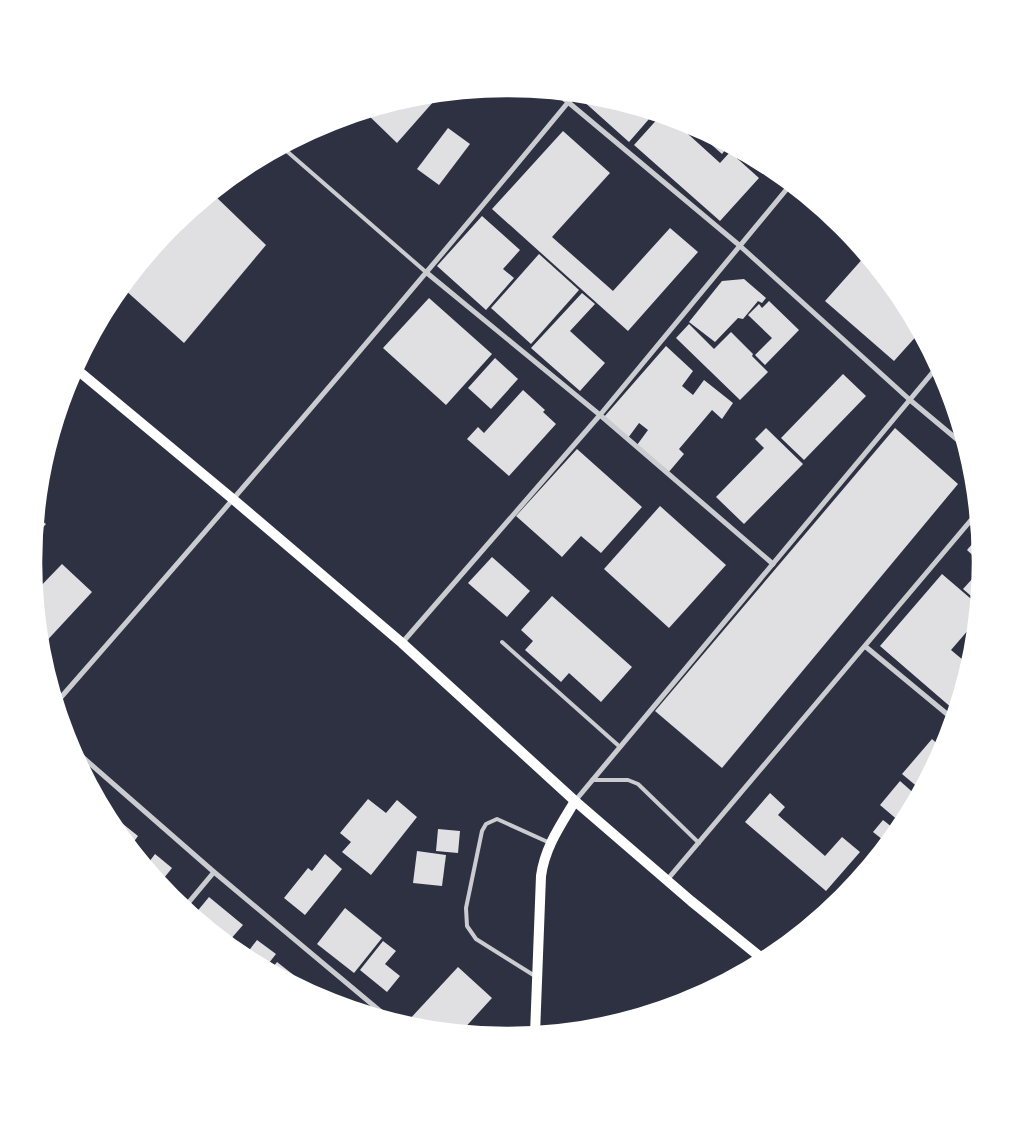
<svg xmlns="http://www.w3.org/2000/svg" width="1014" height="1124" viewBox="0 0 1014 1124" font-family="'DM Sans',sans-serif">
<rect width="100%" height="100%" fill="#2d3142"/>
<g fill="#e0e0e3">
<polygon points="427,95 434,101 397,143 365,112 415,97"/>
<polygon points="584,95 600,97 646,111 643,113 649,119 629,142 581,99"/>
<polygon points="661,115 694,127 688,134 720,163 730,152 759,178 720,221 634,145"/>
<polygon points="448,128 470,144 439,185 417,169"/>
<polygon points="697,128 729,145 722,154 695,130"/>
<polygon points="563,131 610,173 552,237 613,291 670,228 698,252 628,331 492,209"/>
<polygon points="213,194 266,245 184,343 124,289"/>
<polygon points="482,216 520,250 503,269 514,278 486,310 437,266"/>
<polygon points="539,254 579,290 531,344 491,308"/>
<polygon points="866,255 902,299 920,332 894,361 825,301"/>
<polygon points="744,279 766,298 762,303 758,301 743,319 738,318 715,342 689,322 722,281"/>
<polygon points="582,293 595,304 570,331 605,363 580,391 531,348"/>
<polygon points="429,298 492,354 446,405 383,348"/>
<polygon points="769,301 799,330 765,365 755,355 772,338 748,315 759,304 762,308"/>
<polygon points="689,324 714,349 731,332 753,354 752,356 768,372 740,400 676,338"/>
<polygon points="666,346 693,371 682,386 693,395 704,380 733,403 722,419 712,410 679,449 684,454 668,473 637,445 648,430 639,423 628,438 604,417"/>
<polygon points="495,358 518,379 491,409 468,388"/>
<polygon points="843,374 866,396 804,460 781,438"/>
<polygon points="523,390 545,410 543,412 556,424 509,476 467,439 478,427 484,433"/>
<polygon points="766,428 803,464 744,524 716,497 764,448 755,439"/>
<polygon points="895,428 958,484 722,768 655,711"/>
<polygon points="577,449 642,507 601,553 581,536 562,557 516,516"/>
<polygon points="660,506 726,565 669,628 604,569"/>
<polygon points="37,517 46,524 35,536 36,528"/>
<polygon points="979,536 981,562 981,563 967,550"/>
<polygon points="492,557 530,591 507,617 468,583"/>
<polygon points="62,564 92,592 41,647 35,592"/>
<polygon points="942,574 977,604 976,621 951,650 969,665 957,704 953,709 880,646"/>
<polygon points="973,578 979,583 978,602 963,589"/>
<polygon points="552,596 632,667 601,702 569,673 561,682 525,650 533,641 521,630"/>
<polygon points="932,739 943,749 920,789 902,774"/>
<polygon points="900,781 917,796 909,811 900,822 880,805"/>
<polygon points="770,793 785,807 778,815 825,856 842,837 860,852 826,891 745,822"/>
<polygon points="368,799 386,813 397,800 417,817 371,875 342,852 351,842 340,833"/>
<polygon points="103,808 138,836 130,847 112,825"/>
<polygon points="883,820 897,831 887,843 873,832"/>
<polygon points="438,829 460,831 458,853 436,851"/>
<polygon points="417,851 446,855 442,886 413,883"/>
<polygon points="155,854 172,868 160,883 146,866"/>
<polygon points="325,854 342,869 305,915 284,898 308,868 312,871"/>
<polygon points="849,881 853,885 839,900 835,897"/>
<polygon points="209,897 243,925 229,941 195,914"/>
<polygon points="345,908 382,938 354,973 317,944"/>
<polygon points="257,940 276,954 265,968 244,957"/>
<polygon points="383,941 396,951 385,964 400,976 387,992 360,970"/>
<polygon points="277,962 300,980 296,985 270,971"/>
<polygon points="458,967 492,998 461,1032 415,1027 408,1021"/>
<polygon points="302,980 325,999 325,1000 298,986"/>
</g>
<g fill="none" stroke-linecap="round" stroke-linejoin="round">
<g stroke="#caccd0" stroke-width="4">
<polyline points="282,147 427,273"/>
<polyline points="502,642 620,747"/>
<polyline points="592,780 628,780 638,784 699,843"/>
<polyline points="535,976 476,939 467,926 466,908 482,831 486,824 497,819 550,843"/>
</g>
<g stroke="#caccd0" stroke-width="5">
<polyline points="556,92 739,245 910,400 965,446"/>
<polyline points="427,273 600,415 773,564"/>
<polyline points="402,643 600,415 791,184"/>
<polyline points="866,647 953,719"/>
<path d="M 56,703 C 232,502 405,300 575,94"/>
<polyline points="71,747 214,872 392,1021"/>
<polyline points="575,801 938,366"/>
<polyline points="667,880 977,513"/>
<polyline points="184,908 214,872"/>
</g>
<g stroke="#fff" stroke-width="10">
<polyline points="75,368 234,500 402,643 575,801 691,901 764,960"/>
<path d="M 535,1034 L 541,876 C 545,847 560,826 575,801"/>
</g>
</g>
<path d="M0 0H1014V1124H0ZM41 562a466 466 0 1 1 932 0a466 466 0 1 1-932 0Z" fill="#fff" fill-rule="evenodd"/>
<path fill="none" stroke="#fff" stroke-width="2.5" d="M41 562a466 466 0 1 1 932 0a466 466 0 1 1-932 0Z"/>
</svg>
